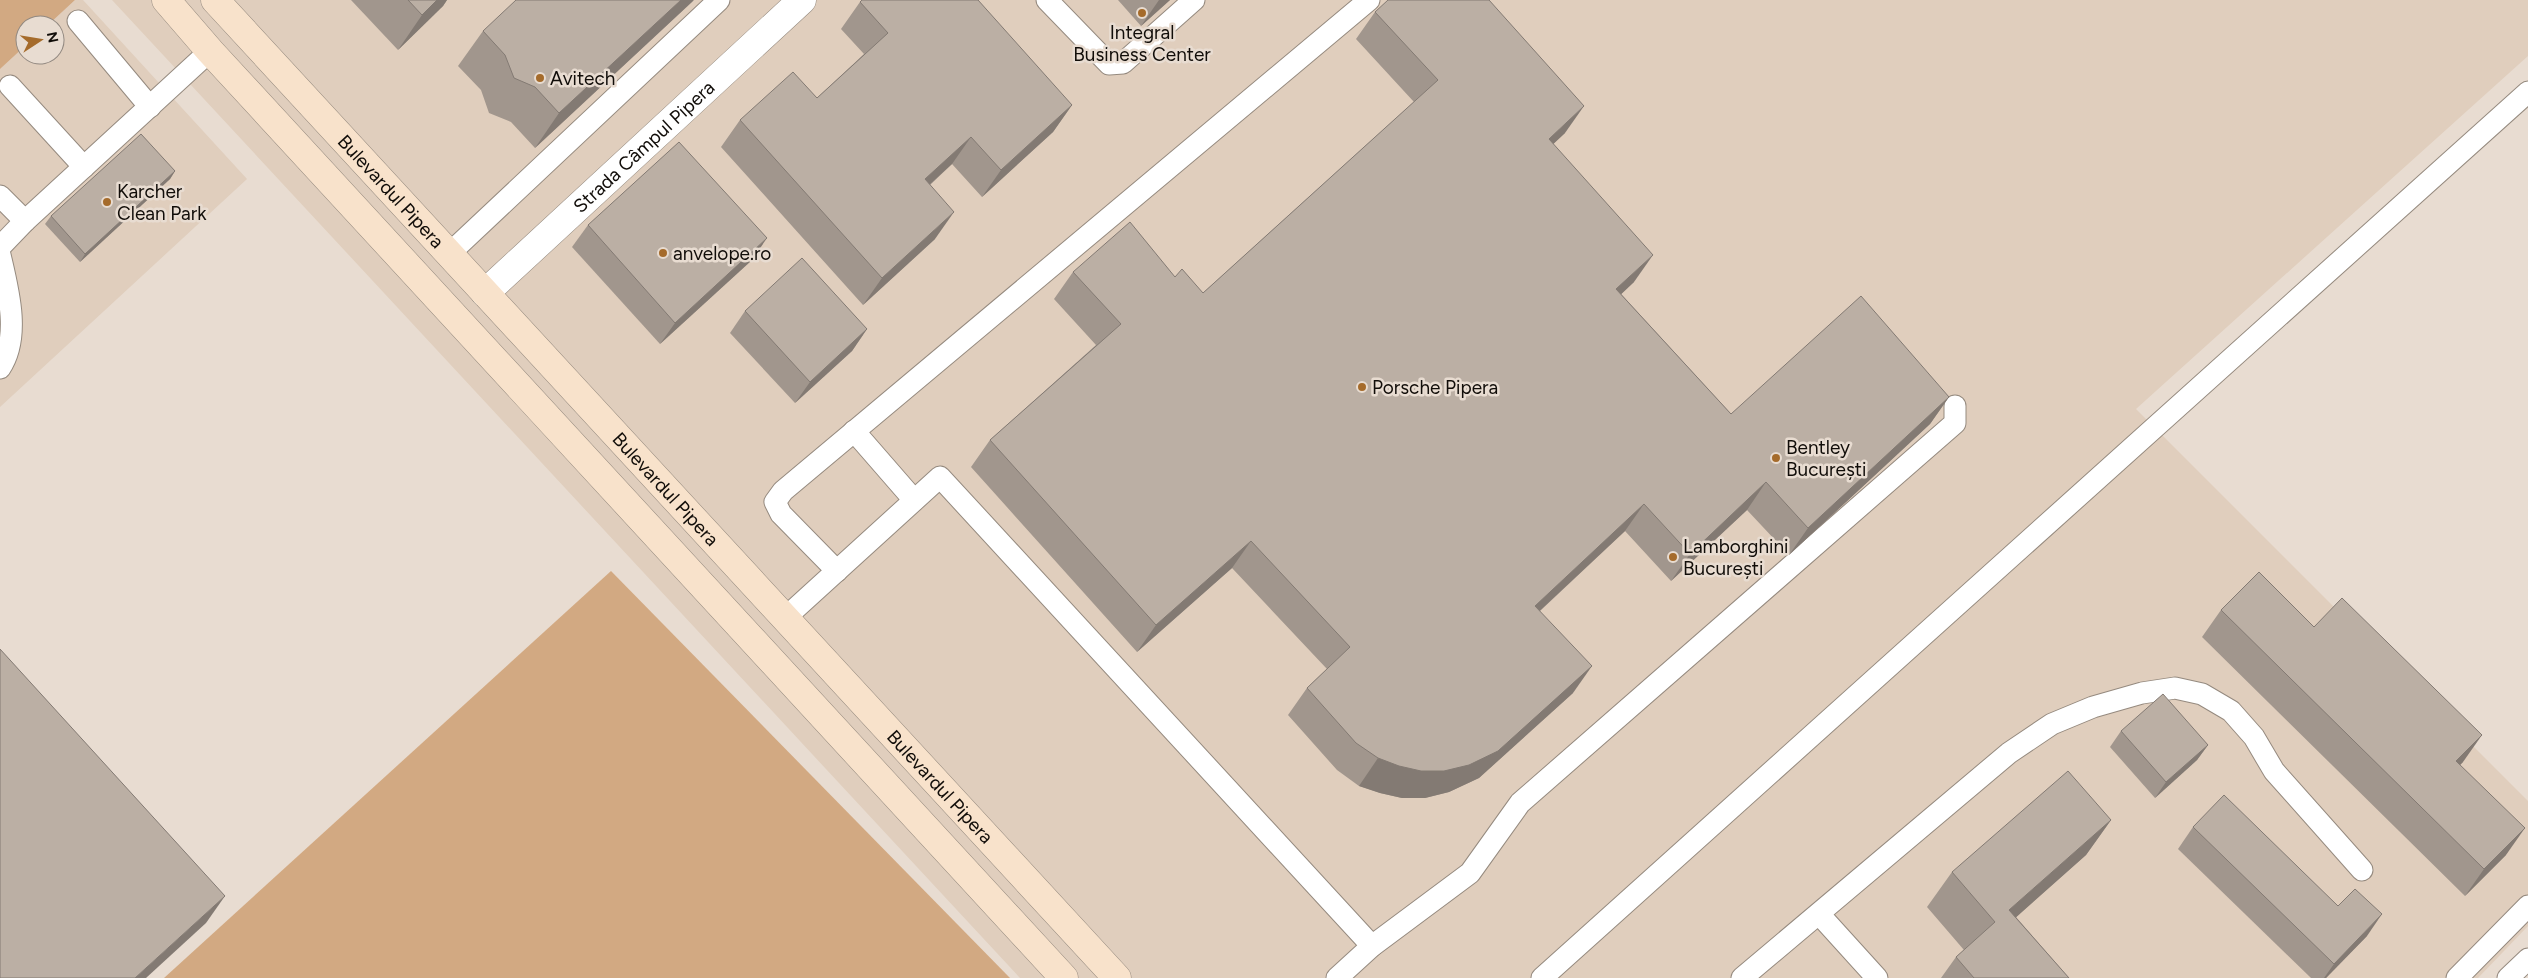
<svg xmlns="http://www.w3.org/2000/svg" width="2528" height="978" viewBox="0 0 2528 978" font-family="Figtree,sans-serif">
<rect width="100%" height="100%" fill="#e8dcd1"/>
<g fill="#e0cebd">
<polygon points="75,0 83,0 247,179 0,407 0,69 25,46 25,55 55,55 55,25 48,25"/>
<polygon points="112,0 2528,0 2528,56 2136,409 2528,801 2528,926 2478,978 1020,978"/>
</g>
<g fill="#d2a982">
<polygon points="0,0 75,0 48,25 25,25 25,46 0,69"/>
<polygon points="611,571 1010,978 164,978"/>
</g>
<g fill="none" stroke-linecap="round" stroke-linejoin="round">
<defs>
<g id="service">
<polyline points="1047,0 1109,64 1123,63 1194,0"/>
<polyline points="78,21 150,107"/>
<polyline points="10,86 84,167"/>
<polyline points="0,196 25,221"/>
<polyline points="0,247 25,221 210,51"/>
<polyline points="449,254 719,0"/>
<path d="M 0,255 C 8,289 21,337 0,368"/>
<polyline points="854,431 914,500"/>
<polyline points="837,571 781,514 775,502 783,491 1369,0"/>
<polyline points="785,618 940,477 1372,946"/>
<polyline points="1819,914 1877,978"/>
<polyline points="1337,978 1372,946 1470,873 1520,803 1955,423 1955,406"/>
<polyline points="1542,978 2528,92"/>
<polyline points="1742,978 2009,753 2052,724 2093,707 2142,693 2175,688 2202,694 2231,711 2254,737 2274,771 2362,870"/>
<polyline points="2457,978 2528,906"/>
<polyline points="2508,978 2528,959"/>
</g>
<g id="minor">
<path id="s1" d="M 485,293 L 802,0"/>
</g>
<g id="secondary">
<polyline points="166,0 210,51 1064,978"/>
<path id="s2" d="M 215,0 L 1117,978"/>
</g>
</defs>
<use href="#service" stroke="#958a7f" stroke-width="23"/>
<use href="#minor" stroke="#958a7f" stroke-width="29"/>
<use href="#secondary" stroke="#958a7f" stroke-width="29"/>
<use href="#service" stroke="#fff" stroke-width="21"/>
<use href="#minor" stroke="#fff" stroke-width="28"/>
<use href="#secondary" stroke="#f8e2cb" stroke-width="28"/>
</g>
<g fill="#a1968d">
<polygon points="351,0 447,0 443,6 398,50"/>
<polygon points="1118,0 1170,0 1141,26"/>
<polygon points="693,1 535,148 511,122 489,113 481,90 458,66 483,31"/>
<polygon points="860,2 1072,105 1053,132 982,197 952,164 930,185 935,239 863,305 721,147 740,120 817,98 864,54 841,29"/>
<polygon points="1375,12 1565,133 1553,144 1634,282 1621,294 1731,414 1949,397 1930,424 1789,555 1747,510 1671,581 1625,531 1540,611 1573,693 1479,778 1449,792 1425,798 1402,798 1380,793 1359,786 1337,770 1288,715 1307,688 1327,669 1232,568 1137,652 971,467 990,440 1096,345 1054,299 1073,272 1175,277 1203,293 1414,102 1356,39"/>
<polygon points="175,171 170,179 80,262 45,224 51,216"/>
<polygon points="588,225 752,260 660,344 572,247"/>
<polygon points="745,311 867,329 852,351 795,403 730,333"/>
<polygon points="2221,610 2314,627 2463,762 2460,765 2506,855 2465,896 2202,637"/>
<polygon points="2121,731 2208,745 2197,760 2155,798 2110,747"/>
<polygon points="2111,820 2086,855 2016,917 2069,978 1941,978 1956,957 1964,950 1927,907 1952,872"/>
<polygon points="2193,827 2367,936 2326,978 2311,978 2178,849"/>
</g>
<g fill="#837a73">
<polygon points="437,0 447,0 443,6 398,50 422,15"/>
<polygon points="681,0 694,0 535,148 559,113"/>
<polygon points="1159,0 1170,0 1141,26"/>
<polygon points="1072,105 1053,132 982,197 1001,170"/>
<polygon points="1584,106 1565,133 1530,166 1549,139"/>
<polygon points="971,137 952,164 906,206 925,179"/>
<polygon points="175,171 170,179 80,262 85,254"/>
<polygon points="954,212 935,239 863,305 882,278"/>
<polygon points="767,238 752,260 660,344 675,323"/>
<polygon points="1653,255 1634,282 1597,317 1616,289"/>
<polygon points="867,329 852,351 795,403 810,382"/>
<polygon points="1949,397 1930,424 1789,555 1808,528"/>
<polygon points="1766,482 1747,510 1671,581 1690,554"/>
<polygon points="1644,504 1625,531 1516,633 1535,606"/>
<polygon points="1251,541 1232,568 1137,652 1156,625"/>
<polygon points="1592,666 1573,693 1479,778 1449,792 1425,798 1402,798 1380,793 1359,786 1378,758"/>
<polygon points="2482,735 2463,762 2437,788 2456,761"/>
<polygon points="2208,745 2197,760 2155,798 2166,782"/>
<polygon points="2111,820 2086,855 1985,945 2009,910"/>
<polygon points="2525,828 2506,855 2465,896 2484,869"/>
<polygon points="225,896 206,923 146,978 135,978"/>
<polygon points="2382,914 2367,936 2326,978 2324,978 2334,964"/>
</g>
<g fill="#bbafa4" stroke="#837a73">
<polygon points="408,0 437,0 422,15"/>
<polygon points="516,0 681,0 559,113 535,87 514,78 505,55 483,31"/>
<polygon points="862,0 978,0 1072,105 1001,170 971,137 925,179 954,212 882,278 740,120 793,72 817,98 888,33 860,2"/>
<polygon points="1388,0 1489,0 1584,106 1549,139 1653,255 1616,289 1731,414 1861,296 1949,397 1808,528 1766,482 1690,554 1644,504 1535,606 1592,666 1498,751 1469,765 1444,771 1421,771 1399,766 1378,758 1356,743 1307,688 1350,647 1251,541 1156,625 990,440 1121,324 1073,272 1130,222 1175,277 1182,269 1203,293 1438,80 1375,12"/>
<polygon points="141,134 175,171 85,254 51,216"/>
<polygon points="679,142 767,238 675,323 588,225"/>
<polygon points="802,258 867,329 810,382 745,311"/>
<polygon points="2259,572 2314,627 2342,598 2482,735 2456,761 2525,828 2484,869 2221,610"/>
<polygon points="0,649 225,896 135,978 0,978"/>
<polygon points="2163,694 2208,745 2166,782 2121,731"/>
<polygon points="2068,771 2111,820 2009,910 2069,978 1974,978 1956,957 1995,922 1952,872"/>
<polygon points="2224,795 2338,906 2355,889 2382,914 2334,964 2193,827"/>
</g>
<g fill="#a56b2b" stroke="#e8dcd1" stroke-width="2">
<circle cx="1142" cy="13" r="5"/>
<circle cx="540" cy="78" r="5"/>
<circle cx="107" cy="202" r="5"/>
<circle cx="663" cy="253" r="5"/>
<circle cx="1362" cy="387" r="5"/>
<circle cx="1776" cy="458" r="5"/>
<circle cx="1673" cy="557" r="5"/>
</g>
<g text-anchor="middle" stroke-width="5" stroke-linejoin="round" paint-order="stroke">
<g font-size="19" fill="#110d09" stroke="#e8dcd1" text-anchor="start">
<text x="1142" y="39" text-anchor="middle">Integral<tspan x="1142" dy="22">Business Center</tspan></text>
<text x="550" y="85">Avitech</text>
<text x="117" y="198">Karcher<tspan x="117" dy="22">Clean Park</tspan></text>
<text x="673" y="260">anvelope.ro</text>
<text x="1372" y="394">Porsche Pipera</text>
<text x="1786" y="454">Bentley<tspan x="1786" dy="22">București</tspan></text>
<text x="1683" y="553">Lamborghini<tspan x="1683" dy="22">București</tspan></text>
</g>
<g font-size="19" fill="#110d09" stroke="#e8dcd1">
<text dy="7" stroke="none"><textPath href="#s1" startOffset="216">Strada Câmpul Pipera</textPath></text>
<text dy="7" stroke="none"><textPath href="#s2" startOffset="260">Bulevardul Pipera</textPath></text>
<text dy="7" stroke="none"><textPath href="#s2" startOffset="665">Bulevardul Pipera</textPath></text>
<text dy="7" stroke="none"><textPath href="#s2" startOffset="1070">Bulevardul Pipera</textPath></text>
</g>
</g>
<g transform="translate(40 40) rotate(78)"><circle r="24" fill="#e8dcd1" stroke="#928981"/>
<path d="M0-4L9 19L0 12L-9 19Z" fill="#a56b2b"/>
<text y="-8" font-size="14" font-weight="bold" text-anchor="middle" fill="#110d09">N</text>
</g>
</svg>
